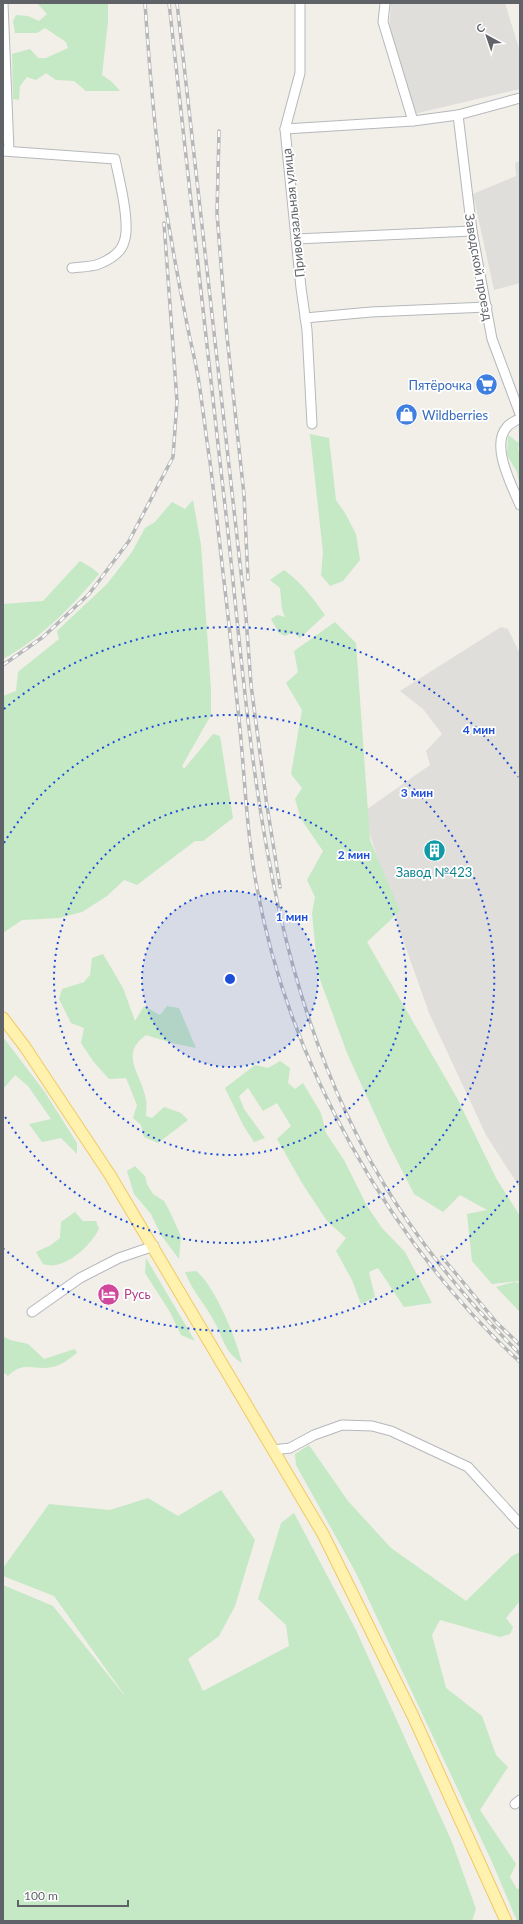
<svg xmlns="http://www.w3.org/2000/svg" width="523" height="1924" viewBox="0 0 523 1924" font-family="Lato,sans-serif">
<rect width="100%" height="100%" fill="#f1efe8"/>
<g fill="#e0deda">
<polygon points="391,3 505,3 520,52 520,89 414,114 389,32"/>
<polygon points="520,161 520,283 494,290 473,194 516,176 515,163"/>
<polygon points="501,627 508,629 520,654 520,1188 486,1135 429,1013 400,931 363,812 430,765 426,751 442,734 423,709 400,691"/>
</g>
<g fill="#c5e8c5">
<polygon points="37,3 108,3 108,22 102,75 112,82 120,91 86,91 74,81 56,80 46,73 36,80 27,77 20,86 19,100 13,99 12,54 30,49 38,58 46,58 68,48 66,42 45,28 37,33 15,33 13,21 16,15 28,16 39,21 47,14"/>
<polygon points="310,434 329,438 336,500 345,513 356,534 360,560 343,581 330,586 321,575 323,552"/>
<polygon points="508,435 519,443 518,449 520,456 520,488 517,472 507,455"/>
<polygon points="193,500 201,545 211,690 211,715 182,766 184,769 213,734 220,736 233,818 203,841 195,841 137,885 124,880 107,896 82,912 59,918 22,920 3,933 3,696 16,691 18,672 59,639 57,631 107,584 132,552 145,528 155,522 172,502 185,509"/>
<path d="M 80,561 L 92,568 L 99,574 C 72,607 41,638 3,659 L 3,604 L 43,601 Z"/>
<path d="M 284,570 C 301,582 313,598 325,615 L 300,638 L 293,632 L 285,636 L 279,633 L 271,619 L 277,615 L 285,617 L 282,609 L 280,588 L 270,580 Z"/>
<polygon points="335,622 356,643 370,840 400,911 367,942 457,1098 496,1178 520,1216 520,1281 492,1284 472,1261 467,1214 487,1210 460,1195 443,1212 414,1194 389,1145 347,1053 318,974 312,913 315,897 307,880 323,851 301,819 295,799 302,788 291,774 302,710 286,683 298,672 294,651"/>
<path d="M 103,954 L 123,988 L 135,1021 L 144,1006 L 160,1015 L 167,1006 L 179,1008 L 196,1048 L 172,1043 L 146,1035 C 118,1055 142,1074 146,1100 C 147,1105 146,1111 146,1116 L 152,1118 L 164,1107 L 181,1113 L 188,1120 L 158,1143 L 144,1137 L 141,1125 L 133,1118 L 137,1105 L 126,1078 L 109,1079 L 93,1061 L 81,1043 L 84,1028 L 71,1023 L 59,999 L 62,989 L 84,982 L 90,975 L 92,958 Z"/>
<polygon points="3,1037 44,1091 77,1143 77,1154 61,1138 42,1142 29,1124 51,1119 28,1086 15,1075 3,1089"/>
<polygon points="280,1061 290,1068 288,1083 295,1089 303,1083 321,1113 326,1133 344,1160 367,1206 382,1228 405,1252 432,1303 404,1307 378,1268 369,1272 375,1297 361,1304 352,1280 336,1251 346,1238 327,1221 302,1183 277,1139 291,1126 277,1103 263,1111 248,1088 239,1096 244,1109 265,1138 254,1142 243,1125 225,1088 255,1065 268,1068"/>
<polygon points="135,1166 145,1176 147,1184 153,1194 164,1201 169,1210 181,1236 179,1259 161,1235 151,1214 134,1194 127,1171"/>
<path d="M 75,1212 L 83,1221 L 96,1221 L 99,1229 C 91,1244 74,1261 56,1265 C 52,1266 47,1265 43,1264 L 36,1252 L 51,1245 L 60,1238 L 61,1222 Z"/>
<polygon points="146,1258 195,1341 181,1335 170,1312 145,1273"/>
<path d="M 196,1271 C 214,1284 237,1340 242,1363 C 224,1352 224,1339 215,1323 C 206,1305 192,1291 185,1272 Z"/>
<polygon points="514,1282 520,1283 520,1312 496,1287"/>
<path d="M 3,1336 L 10,1340 L 28,1344 L 44,1359 L 75,1349 L 77,1353 C 70,1358 61,1366 52,1367 C 35,1371 23,1360 8,1376 L 3,1372 Z"/>
<polygon points="309,1445 348,1501 391,1548 466,1601 512,1556 520,1552 520,1601 506,1618 513,1627 510,1634 500,1637 440,1620 432,1635 446,1688 482,1716 496,1755 508,1767 480,1810 516,1864 510,1877 517,1889 520,1888 520,1921 517,1921 492,1862 356,1573 296,1465 295,1454"/>
<polygon points="221,1490 255,1540 235,1606 219,1636 188,1659 203,1691 289,1646 286,1625 258,1599 281,1523 294,1513 355,1628 452,1842 476,1909 472,1921 3,1921 3,1585 53,1606 128,1700 54,1596 3,1576 3,1568 49,1504 110,1510 148,1498 178,1516"/>
</g>
<g fill="none" stroke-linecap="round" stroke-linejoin="round">
<defs>
<g id="minor">
<polyline points="3,3 9,151"/>
<polyline points="300,3 300,73 285,129 301,288 307,330 312,424"/>
<polyline points="458,115 472,231 492,339 520,414"/>
<polyline points="413,121 458,115 520,98"/>
<polyline points="285,129 413,121 383,22 385,3"/>
<path d="M 3,151 L 115,159 C 119,179 131,224 124,242 C 121,253 109,260 99,264 C 91,267 80,267 72,268"/>
<polyline points="296,239 472,231"/>
<polyline points="305,318 371,312 487,307"/>
<path d="M 520,418 C 516,421 510,423 507,427 C 490,445 512,486 520,505"/>
<polyline points="32,1312 80,1278 119,1258 154,1246"/>
<polyline points="273,1450 290,1448 314,1435 342,1425 372,1426 391,1431 468,1467 520,1524"/>
<polyline points="515,1804 520,1800"/>
</g>
<polyline id="major" points="3,1018 25,1047 110,1175 323,1534 413,1716 506,1921"/>
</defs>
<use href="#minor" stroke="#b5b8bc" stroke-width="11"/>
<use href="#major" stroke="#f2c960" stroke-width="13"/>
<use href="#minor" stroke="#fff" stroke-width="9"/>
<use href="#major" stroke="#fff2af" stroke-width="11"/>
<defs>
<g id="rail">
<path d="M 145,3 C 149,63 154,124 162,184 C 169,229 177,274 186,319 C 190,341 196,362 199,383 C 203,409 206,436 210,462 C 221,551 231,640 240,729 C 245,781 247,836 257,888 C 289,1063 389,1242 520,1362"/>
<path d="M 169,3 C 188,177 207,350 227,523 C 252,756 265,1003 397,1205 C 432,1259 475,1309 520,1354"/>
<polyline points="177,3 246,617 251,685 267,806 280,887"/>
<polyline points="219,131 217,213 226,327 244,495 248,579"/>
<polyline points="3,665 43,637 89,594 129,541 173,457 177,401 164,223"/>
<polyline points="442,1257 497,1323 520,1345"/>
</g>
</defs>
<use href="#rail" stroke="#b6b7b8" stroke-width="3.5"/>
<use href="#rail" stroke="#fff" stroke-width="2" stroke-dasharray="6" stroke-linecap="butt"/>
</g>
<circle cx="230" cy="979" r="88" fill="#1d4ed8" fill-opacity=".12"/>
<g fill="none" stroke="#1d4ed8" stroke-width="2" stroke-dasharray="2 4">
<circle cx="230" cy="979" r="88"/>
<circle cx="230" cy="979" r="176"/>
<path d="M4 843A264 264 0 1 1 4 1115"/>
<path d="M518 1181A352 352 0 0 1 4 1249M4 709A352 352 0 0 1 518 777"/>
</g>
<defs>
<symbol id="supermarket-disc" viewBox="-11 -11 22 22"><circle r="9.5" fill="#3f7fe0" stroke="#fff"/><path d="M-6-5.5h2.5l.6 2H6L4.5 2H-2.5L-4.4-4H-6ZM-1.5 3.2a1.3 1.3 0 1 0 .1 0ZM3 3.2a1.3 1.3 0 1 0 .1 0Z" fill="#fff"/></symbol>
<symbol id="shop-disc" viewBox="-11 -11 22 22"><circle r="9.5" fill="#3f7fe0" stroke="#fff"/><path d="M-5-2.5h2.3a2.7 3.5 0 0 1 5.4 0H5L5.5 6h-11ZM-1.5-2.5h3a1.5 2.3 0 0 0-3 0Z" fill="#fff"/></symbol>
<symbol id="building-disc" viewBox="-11 -11 22 22"><circle r="9.5" fill="#0f9aa8" stroke="#fff"/><path d="M-4-6H4V6H1V3H-1V6H-4ZM-2.5-4.3h1.7v1.8h-1.7ZM.8-4.3h1.7v1.8H.8ZM-2.5-1h1.7V.8h-1.7ZM.8-1h1.7V.8H.8Z" fill="#fff"/></symbol>
<symbol id="hotel-disc" viewBox="-11 -11 22 22"><circle r="9.5" fill="#d1479c" stroke="#fff"/><path d="M-6-4.5h1.5V1H6V5H4.5V3h-9V5H-6ZM-4 0a1.8 1.8 0 1 1 3.6 0ZM.5 0V-2.5h3Q6-2.5 6 0Z" fill="#fff"/></symbol>
</defs>
<g fill-rule="evenodd">
<use href="#supermarket-disc" x="474" y="372" width="25" height="25"/>
<use href="#shop-disc" x="394" y="402" width="25" height="25"/>
<use href="#building-disc" x="422" y="838" width="25" height="25"/>
<use href="#hotel-disc" x="96" y="1282" width="25" height="25"/>
</g>
<g text-anchor="middle" stroke-width="3.5" stroke-linejoin="round" paint-order="stroke">
<g font-size="13" fill="#5f6368" stroke="#fff">
<text transform="translate(293 213) rotate(-96)" y="5">Привокзальная улица</text>
<text transform="translate(479 267) rotate(80)" y="5">Заводской проезд</text>
</g>
<g font-size="13" fill="#366cbe" stroke="#fff" text-anchor="end">
<text x="472" y="390">Пятёрочка</text>
<text x="422" y="420" text-anchor="start">Wildberries</text>
</g>
<g font-size="13" fill="#0d838f" stroke="#fff">
<text x="434" y="877">Завод №423</text>
</g>
<g font-size="13" fill="#b23c85" stroke="#fff" text-anchor="start">
<text x="124" y="1299">Русь</text>
</g>
</g>
<circle cx="230" cy="979" r="6" fill="#1d4ed8" stroke="#fff" stroke-width="2"/>
<g font-size="12" text-anchor="middle" font-weight="bold" fill="#1d4ed8" stroke="#fff" stroke-width="3.5" stroke-linejoin="round" paint-order="stroke">
<text x="479" y="734">4 мин</text>
<text x="417" y="797">3 мин</text>
<text x="354" y="859">2 мин</text>
<text x="292" y="921">1 мин</text>
</g>
<rect width="523" height="1924" fill="none" stroke="#5f6368" stroke-width="8"/>
<g transform="translate(487 36) rotate(320)" stroke="#ffffff" stroke-width="3" paint-order="stroke">
<path d="M0-3L7 15L0 10L-7 15Z" fill="#5f6368"/>
<text y="-6" font-size="11" font-weight="bold" text-anchor="middle" fill="#5f6368">С</text>
</g>
<path d="M18 1900v6h110v-6" fill="none" stroke="#5f6368" stroke-width="2"/>
<text x="24" y="1900" font-size="12" fill="#5f6368" stroke="#ffffff" stroke-width="3" paint-order="stroke">100 m</text>
</svg>
